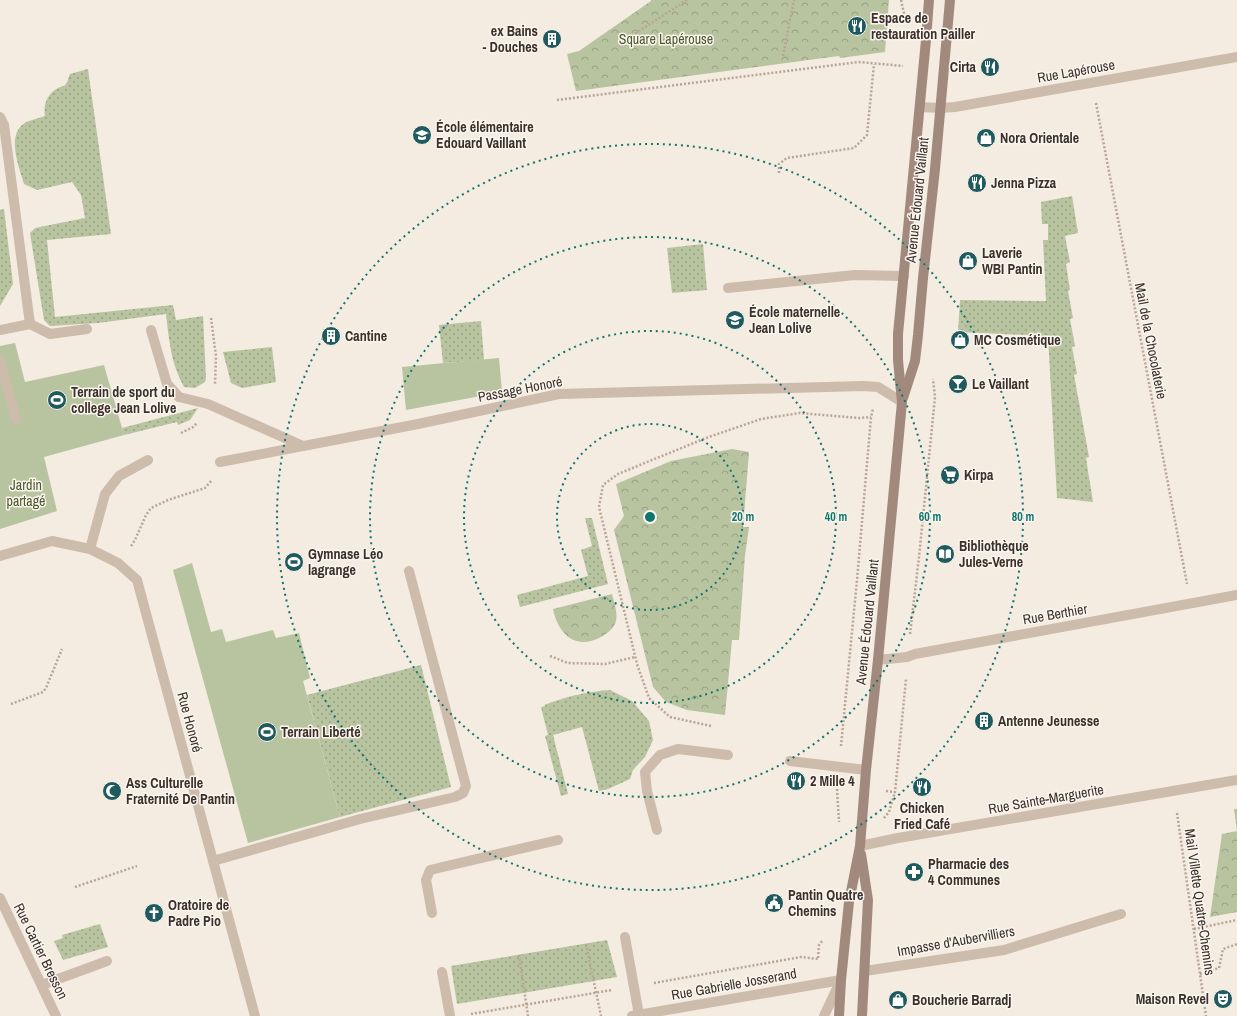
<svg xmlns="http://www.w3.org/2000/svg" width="1237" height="1016" viewBox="0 0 1237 1016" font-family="'Archivo Narrow',sans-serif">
<defs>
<pattern id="grass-dots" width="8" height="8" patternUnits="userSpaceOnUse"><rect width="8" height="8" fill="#b8c4a0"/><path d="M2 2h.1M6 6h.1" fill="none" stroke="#97a083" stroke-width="1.8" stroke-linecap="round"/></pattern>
<pattern id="park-crowns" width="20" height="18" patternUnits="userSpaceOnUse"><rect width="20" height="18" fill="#b8c4a0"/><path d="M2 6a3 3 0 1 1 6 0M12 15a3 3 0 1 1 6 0" fill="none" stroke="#97a083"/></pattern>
</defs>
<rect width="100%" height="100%" fill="#f4ebe1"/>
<g fill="url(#grass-dots)">
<path d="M 88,69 L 111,234 L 47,240 L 55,317 L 173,305 L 176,320 L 203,316 L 206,378 L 205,382 L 195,388 L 184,387 C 171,364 169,340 166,314 L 98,323 L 50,326 L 44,320 L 30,233 L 35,228 L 85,218 L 81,195 L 72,182 L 37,190 L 24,184 C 19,167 8,140 21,126 C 27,120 37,119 45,116 C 43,105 47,94 58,88 C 58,88 63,86 64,86 C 68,83 68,78 70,74 Z"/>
<polygon points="1072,196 1078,233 1065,236 1070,262 1066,264 1070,290 1068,291 1073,318 1070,319 1075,346 1072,347 1077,374 1074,375 1089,457 1086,458 1093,502 1057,498 1048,336 958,332 960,300 1046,301 1043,240 1048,240 1048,224 1042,224 1041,202"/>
<polygon points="4,209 13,284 0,306 0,210"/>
<polygon points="703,244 707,290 672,293 667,248"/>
<polygon points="481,321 484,360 443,363 439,325"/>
<polygon points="272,347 276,382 242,388 231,383 223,352"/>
<polygon points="198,408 190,420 178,425 177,422 124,435 122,428"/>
<polygon points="585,518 592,518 608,584 520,607 517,595 588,576 581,550 592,546"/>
<polygon points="421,665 451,787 340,817 307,695"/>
<path d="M 610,690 L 632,701 L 649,721 L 653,740 L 645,757 L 633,770 L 630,779 L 608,789 L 599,791 L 582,727 L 553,735 L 568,794 L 561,796 L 545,736 L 548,735 L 541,707 L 546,706 L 544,705 C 568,696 585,692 610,690 Z"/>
<polygon points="100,924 108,947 63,960 54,941 63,938 62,935"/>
<polygon points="607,940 617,977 457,1004 451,966"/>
</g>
<g fill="url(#park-crowns)">
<polygon points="651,0 889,0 885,52 840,58 839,56 831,57 576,91 567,54 579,51 651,1"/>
<polygon points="732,449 749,452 743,527 749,527 745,555 739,640 732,640 725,715 687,710 666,702 653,687 614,530 624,516 616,484 671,461"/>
<path d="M 612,594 C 614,602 619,616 615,624 C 611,631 605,635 599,638 C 574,650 558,633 553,609 Z"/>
<polygon points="1234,809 1237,809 1237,912 1210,917 1222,834 1237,831"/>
</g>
<g fill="#b8c4a0">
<polygon points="15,343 25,382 104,365 124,435 44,457 57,511 0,529 0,346"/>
<polygon points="499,358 502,392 406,410 402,367"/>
<polygon points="192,563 211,632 222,629 226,642 273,630 276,638 299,633 310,678 303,681 340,817 248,843 173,570"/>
</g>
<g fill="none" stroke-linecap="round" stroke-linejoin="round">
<g stroke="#b9a596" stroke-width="2.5" stroke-dasharray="2 2" stroke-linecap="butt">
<polyline points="901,0 905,18"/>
<polyline points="625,40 687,0"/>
<polyline points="783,56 794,0"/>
<polyline points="557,100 859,62 903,66"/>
<polyline points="1096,103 1187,584"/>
<polyline points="779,173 779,164 787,158 854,148 867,135 874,64"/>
<polyline points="211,318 216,356 215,384"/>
<polyline points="181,433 193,427 197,423"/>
<polyline points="131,546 135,540 146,515 151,508 168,500 205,488 212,480"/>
<polyline points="910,634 919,557 935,397 933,379"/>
<polyline points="550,656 568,663 605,664 635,657"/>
<polyline points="11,704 43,692 46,688 62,649"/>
<polyline points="711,726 670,717 649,698 637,664 599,507 603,485 618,474 657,458 706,438 761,419 800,413 859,418 871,417"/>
<polyline points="841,746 857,580 871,417 873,409"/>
<polyline points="837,789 839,822"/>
<polyline points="886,791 895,792 906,679"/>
<polyline points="1177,813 1206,1016"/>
<polyline points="884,818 889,812 895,792"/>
<polyline points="75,887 137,866"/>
<polyline points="1194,929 1237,920"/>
<polyline points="586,944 601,1016"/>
<polyline points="519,955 528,1016"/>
<polyline points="818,958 819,945 823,940"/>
<polyline points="1200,974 1219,968 1223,949 1237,944"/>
<polyline points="654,983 801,957 819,959"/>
<polyline points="471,1014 612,990"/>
</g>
<g stroke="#cdbbac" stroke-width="10">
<polyline points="0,117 4,125 30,324"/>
<polyline points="728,288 855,275 904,276"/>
<polyline points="0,330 30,324 50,334 87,329"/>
<polyline points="151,330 167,384 179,397 208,404 303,446"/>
<polyline points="0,361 16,419"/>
<polyline points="220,462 418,424 559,394 863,386 878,387 902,402"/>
<polyline points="90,549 105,494 119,476 148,460"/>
<polyline points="790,761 866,770"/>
<polyline points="657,830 647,791 645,772 660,755 678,749 728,755"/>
<polyline points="213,861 360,819 455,797 463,793 466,786 409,571"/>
<polyline points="432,913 426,880 430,870 558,840"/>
<polyline points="625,937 639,1015"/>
<polyline points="442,972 450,1016"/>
<polyline points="42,985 107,961"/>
<polyline points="824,1016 841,980"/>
</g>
<g stroke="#cdbbac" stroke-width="10">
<polyline points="920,107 940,108 955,107 1237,57"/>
<polyline points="0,556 52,541 90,549 118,563 137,580 255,1016"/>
<polyline points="878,660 907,657 915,654 1237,595"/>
<polyline points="860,846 898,838 1237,780"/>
<polyline points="0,898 56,1016"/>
<polyline points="865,971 1004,950 1121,914"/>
<polyline points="632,1016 841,980"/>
</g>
<g stroke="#a18a7d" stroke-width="10">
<polyline points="903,398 915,361 918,335 923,278 935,169 950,0"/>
<polyline points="861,854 868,900 862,1016"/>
<polyline points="839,1016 841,980 849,902 860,846 866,770 878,660 902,402 898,360 898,334 926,40 929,0"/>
</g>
</g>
<g fill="none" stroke="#0f766e" stroke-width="2" stroke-dasharray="2 4">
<circle cx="650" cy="517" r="93"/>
<circle cx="650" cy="517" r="186"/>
<circle cx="650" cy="517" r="280"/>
<circle cx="650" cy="517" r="373"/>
</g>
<defs>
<symbol id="restaurant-disc" viewBox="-11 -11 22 22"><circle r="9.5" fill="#1f5a5e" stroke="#fbf5ee"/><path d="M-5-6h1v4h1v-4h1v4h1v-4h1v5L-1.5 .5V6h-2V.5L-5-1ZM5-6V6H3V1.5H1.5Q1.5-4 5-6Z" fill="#fff"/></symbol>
<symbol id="building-disc" viewBox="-11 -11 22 22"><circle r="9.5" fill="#1f5a5e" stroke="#fbf5ee"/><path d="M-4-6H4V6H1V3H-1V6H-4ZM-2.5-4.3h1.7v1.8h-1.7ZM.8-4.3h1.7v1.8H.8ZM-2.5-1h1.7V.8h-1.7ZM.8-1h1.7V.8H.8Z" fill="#fff"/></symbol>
<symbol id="school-disc" viewBox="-11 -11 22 22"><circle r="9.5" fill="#1f5a5e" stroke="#fbf5ee"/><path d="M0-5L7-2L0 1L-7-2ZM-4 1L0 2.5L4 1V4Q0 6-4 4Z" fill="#fff"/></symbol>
<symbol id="shop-disc" viewBox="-11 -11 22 22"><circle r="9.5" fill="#1f5a5e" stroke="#fbf5ee"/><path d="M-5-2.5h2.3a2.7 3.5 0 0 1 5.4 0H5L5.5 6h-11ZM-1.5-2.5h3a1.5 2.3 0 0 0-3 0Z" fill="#fff"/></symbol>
<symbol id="bar-disc" viewBox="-11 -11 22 22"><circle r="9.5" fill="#1f5a5e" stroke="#fbf5ee"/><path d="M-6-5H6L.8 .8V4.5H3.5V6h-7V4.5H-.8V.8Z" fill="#fff"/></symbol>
<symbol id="stadium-disc" viewBox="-11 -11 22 22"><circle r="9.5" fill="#1f5a5e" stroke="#fbf5ee"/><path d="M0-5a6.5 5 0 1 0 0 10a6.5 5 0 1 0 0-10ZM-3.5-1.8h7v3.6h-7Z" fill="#fff"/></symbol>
<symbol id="supermarket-disc" viewBox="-11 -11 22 22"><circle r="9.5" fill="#1f5a5e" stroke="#fbf5ee"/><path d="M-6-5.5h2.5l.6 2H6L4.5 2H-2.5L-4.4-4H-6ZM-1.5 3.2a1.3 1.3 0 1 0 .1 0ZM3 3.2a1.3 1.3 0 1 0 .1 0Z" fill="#fff"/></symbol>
<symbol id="library-disc" viewBox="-11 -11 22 22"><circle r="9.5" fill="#1f5a5e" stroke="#fbf5ee"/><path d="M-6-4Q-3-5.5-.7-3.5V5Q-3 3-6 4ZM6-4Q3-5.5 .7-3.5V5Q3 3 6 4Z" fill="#fff"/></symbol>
<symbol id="mosque-disc" viewBox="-11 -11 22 22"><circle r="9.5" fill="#1f5a5e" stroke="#fbf5ee"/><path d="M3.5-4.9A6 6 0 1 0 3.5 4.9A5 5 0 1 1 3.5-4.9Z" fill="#fff"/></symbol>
<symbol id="pharmacy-disc" viewBox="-11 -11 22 22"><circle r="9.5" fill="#1f5a5e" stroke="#fbf5ee"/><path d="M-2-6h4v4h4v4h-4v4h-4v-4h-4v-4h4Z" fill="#fff"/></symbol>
<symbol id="civic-disc" viewBox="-11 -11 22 22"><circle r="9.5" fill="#1f5a5e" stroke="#fbf5ee"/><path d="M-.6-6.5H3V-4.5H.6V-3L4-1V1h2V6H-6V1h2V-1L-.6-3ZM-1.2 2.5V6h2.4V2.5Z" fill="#fff"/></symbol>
<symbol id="church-disc" viewBox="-11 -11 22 22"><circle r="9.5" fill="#1f5a5e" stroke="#fbf5ee"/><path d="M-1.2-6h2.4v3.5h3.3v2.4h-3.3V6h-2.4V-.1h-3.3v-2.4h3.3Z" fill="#fff"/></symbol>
<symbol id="theatre-disc" viewBox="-11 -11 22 22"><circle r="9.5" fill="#1f5a5e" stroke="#fbf5ee"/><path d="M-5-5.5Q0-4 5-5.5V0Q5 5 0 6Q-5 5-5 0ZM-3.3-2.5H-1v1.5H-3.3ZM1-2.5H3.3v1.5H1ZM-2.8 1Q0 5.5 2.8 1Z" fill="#fff"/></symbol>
</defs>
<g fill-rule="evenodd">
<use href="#restaurant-disc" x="846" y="15" width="22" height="22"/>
<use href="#building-disc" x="541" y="28" width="22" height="22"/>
<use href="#restaurant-disc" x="979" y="56" width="22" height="22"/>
<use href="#school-disc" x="411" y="124" width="22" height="22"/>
<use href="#shop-disc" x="975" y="127" width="22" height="22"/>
<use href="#restaurant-disc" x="966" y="172" width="22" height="22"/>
<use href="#shop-disc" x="957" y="250" width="22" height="22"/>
<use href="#school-disc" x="724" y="309" width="22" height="22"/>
<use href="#building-disc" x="320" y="325" width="22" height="22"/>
<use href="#shop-disc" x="949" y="329" width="22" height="22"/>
<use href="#bar-disc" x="947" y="373" width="22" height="22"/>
<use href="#stadium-disc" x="46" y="389" width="22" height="22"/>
<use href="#supermarket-disc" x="939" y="464" width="22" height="22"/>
<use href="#library-disc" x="934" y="543" width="22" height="22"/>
<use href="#stadium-disc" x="283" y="551" width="22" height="22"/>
<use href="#building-disc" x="973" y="710" width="22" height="22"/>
<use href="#stadium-disc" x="256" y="721" width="22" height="22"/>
<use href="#restaurant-disc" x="785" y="770" width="22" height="22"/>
<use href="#restaurant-disc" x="911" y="776" width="22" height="22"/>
<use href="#mosque-disc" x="101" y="780" width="22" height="22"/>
<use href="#pharmacy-disc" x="903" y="861" width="22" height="22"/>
<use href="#civic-disc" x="763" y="892" width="22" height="22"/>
<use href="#church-disc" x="143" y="902" width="22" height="22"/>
<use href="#theatre-disc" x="1212" y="988" width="22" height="22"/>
<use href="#shop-disc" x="887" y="989" width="22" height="22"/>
</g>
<g text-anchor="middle" stroke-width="3" stroke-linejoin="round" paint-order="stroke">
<g font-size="14" font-weight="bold" fill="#3b302b" stroke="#fbf5ee" text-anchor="start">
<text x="871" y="23">Espace de<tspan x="871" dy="16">restauration Pailler</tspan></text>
<text x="538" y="36" text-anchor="end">ex Bains<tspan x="538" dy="16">- Douches</tspan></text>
<text x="976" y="72" text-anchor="end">Cirta</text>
<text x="436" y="132">École élémentaire<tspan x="436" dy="16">Edouard Vaillant</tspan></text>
<text x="1000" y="143">Nora Orientale</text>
<text x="991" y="188">Jenna Pizza</text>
<text x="982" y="258">Laverie<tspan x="982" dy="16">WBI Pantin</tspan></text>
<text x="749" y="317">École maternelle<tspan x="749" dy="16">Jean Lolive</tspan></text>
<text x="345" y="341">Cantine</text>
<text x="974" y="345">MC Cosmétique</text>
<text x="972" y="389">Le Vaillant</text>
<text x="71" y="397">Terrain de sport du<tspan x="71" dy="16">college Jean Lolive</tspan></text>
<text x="964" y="480">Kirpa</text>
<text x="959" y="551">Bibliothèque<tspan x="959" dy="16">Jules-Verne</tspan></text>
<text x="308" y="559">Gymnase Léo<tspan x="308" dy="16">lagrange</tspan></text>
<text x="998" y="726">Antenne Jeunesse</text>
<text x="281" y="737">Terrain Liberté</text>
<text x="810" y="786">2 Mille 4</text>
<text x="126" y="788">Ass Culturelle<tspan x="126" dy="16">Fraternité De Pantin</tspan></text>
<text x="922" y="813" text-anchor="middle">Chicken<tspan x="922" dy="16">Fried Café</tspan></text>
<text x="928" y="869">Pharmacie des<tspan x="928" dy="16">4 Communes</tspan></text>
<text x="788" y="900">Pantin Quatre<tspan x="788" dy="16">Chemins</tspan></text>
<text x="168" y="910">Oratoire de<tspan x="168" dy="16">Padre Pio</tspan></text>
<text x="1209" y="1004" text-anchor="end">Maison Revel</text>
<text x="912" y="1005">Boucherie Barradj</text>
</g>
<g font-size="14" fill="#4a5a2e" stroke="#fbf5ee">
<text x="666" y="44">Square Lapérouse</text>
<text x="26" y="490">Jardin<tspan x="26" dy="16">partagé</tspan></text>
</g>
<g font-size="14" fill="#3b302b" stroke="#fbf5ee">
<text transform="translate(1076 71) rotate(-10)" y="5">Rue Lapérouse</text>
<text transform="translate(917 200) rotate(-84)" y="5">Avenue Édouard Vaillant</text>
<text transform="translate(1151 341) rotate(79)" y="5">Mail de la Chocolaterie</text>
<text transform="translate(520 389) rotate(-11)" y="5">Passage Honoré</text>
<text transform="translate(1055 614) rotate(-10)" y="5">Rue Berthier</text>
<text transform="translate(867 622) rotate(-84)" y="5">Avenue Édouard Vaillant</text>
<text transform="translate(190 722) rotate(75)" y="5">Rue Honoré</text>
<text transform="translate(1046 799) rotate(-10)" y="5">Rue Sainte-Marguerite</text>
<text transform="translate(1200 902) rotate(82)" y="5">Mail Villette Quatre-Chemins</text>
<text transform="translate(956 941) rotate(-10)" y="5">Impasse d'Aubervilliers</text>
<text transform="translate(41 951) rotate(64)" y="5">Rue Cartier Bresson</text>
<text transform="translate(734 984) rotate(-10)" y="5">Rue Gabrielle Josserand</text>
</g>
</g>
<circle cx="650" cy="517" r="6" fill="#0f766e" stroke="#fbf5ee" stroke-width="2"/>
<g font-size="12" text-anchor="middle" font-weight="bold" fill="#0f766e" stroke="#fbf5ee" stroke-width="3" stroke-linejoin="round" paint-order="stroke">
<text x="743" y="521">20 m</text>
<text x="836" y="521">40 m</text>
<text x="930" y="521">60 m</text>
<text x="1023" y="521">80 m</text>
</g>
</svg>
